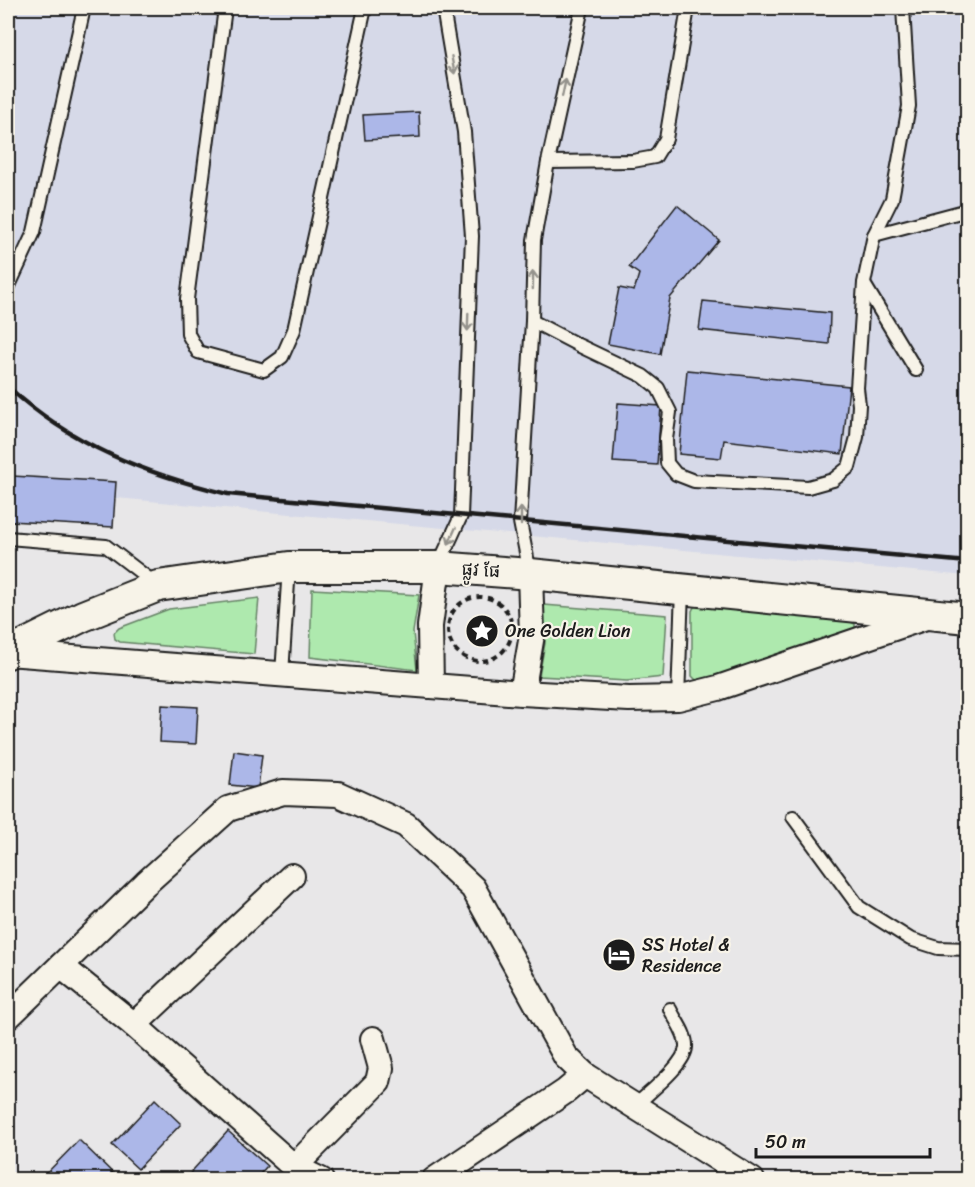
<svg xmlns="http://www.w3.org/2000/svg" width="975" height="1187" viewBox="0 0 975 1187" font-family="Sriracha,'Noto Sans Khmer',sans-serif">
<rect width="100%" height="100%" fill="#e8e7e8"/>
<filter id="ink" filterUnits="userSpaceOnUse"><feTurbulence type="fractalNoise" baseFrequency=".0167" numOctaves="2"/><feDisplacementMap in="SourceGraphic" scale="12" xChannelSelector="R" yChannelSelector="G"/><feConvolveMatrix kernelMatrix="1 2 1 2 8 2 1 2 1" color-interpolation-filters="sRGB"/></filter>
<g filter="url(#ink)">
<polygon fill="#d6d9e8" points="8,8 967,8 967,576 8,488"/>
<g fill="#aee9ae" stroke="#658265" stroke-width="1.5">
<polygon points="312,589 419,595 413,632 417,670 310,657"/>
<polygon points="259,598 254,654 120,642 115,639 114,633 119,628 169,609"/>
<polygon points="544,605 667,615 663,677 627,681 539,676 545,643"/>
<polygon points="698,606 846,620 855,624 855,627 849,633 701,681 696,680 692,676 692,611 694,607"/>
</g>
<g fill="#acb7e8" stroke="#1c1c1c" stroke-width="1.5">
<polygon points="419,112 420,137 365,140 363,115"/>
<polygon points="677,205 719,240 670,298 660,354 608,344 619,288 634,291 639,274 629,267"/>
<polygon points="703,301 830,313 829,344 699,330"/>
<polygon points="687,370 849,386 842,454 724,440 721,458 679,454"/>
<polygon points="618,403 661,406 657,465 613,462"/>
<polygon points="12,476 116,482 113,527 10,521"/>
<polygon points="162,705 198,707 196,744 160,742"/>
<polygon points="234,751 262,755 258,788 230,785"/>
<polygon points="155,1099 181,1124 138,1169 112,1145"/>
<polygon points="228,1131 267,1166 255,1180 184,1180"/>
<polygon points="79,1140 120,1180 40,1180"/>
</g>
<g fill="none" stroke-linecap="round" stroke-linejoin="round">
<defs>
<g id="service">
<polyline points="225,8 187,299 188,334 198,352 264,370 282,357 294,330 365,8"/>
<polyline points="548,162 633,161 655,157 666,139 688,8"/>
<polyline points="874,235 968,210"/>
<polyline points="864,284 916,370"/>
<polyline points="8,288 34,232 84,8"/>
<polyline points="532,321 580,346 643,376 658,388 670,412 666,439 667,463 676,474 694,481 808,487 833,480 849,467 857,437 859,405 857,388 864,283 874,235 892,199 909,106 903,8"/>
<polyline points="8,538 106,546 157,585"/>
<polyline points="438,566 461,516 472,236 464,132 443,8"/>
<polyline points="530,573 520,522 532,321 534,240 548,162 582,8"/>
<polyline points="282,674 289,567"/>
<polyline points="678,698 682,590"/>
<polyline points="793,817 859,907 910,939 938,948 968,949"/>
<path d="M 635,1106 C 648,1093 685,1065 686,1047 C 687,1034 675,1020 670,1009"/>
</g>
<g id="minor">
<polyline points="8,653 522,693 629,699 678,698 718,688 932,615"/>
<polyline points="431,686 430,626 438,567"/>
<polyline points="522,693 532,635 530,574"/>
<polyline points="61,966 134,1025 294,1167 321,1180"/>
<polyline points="8,1017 146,883 228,809 283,792 338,794 406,825 473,888 566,1057 585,1075 752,1180"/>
<polyline points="134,1025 292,876"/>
<polyline points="294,1167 378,1082 381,1068 373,1039"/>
<polyline points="434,1180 566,1091 585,1075"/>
</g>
<polyline id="tertiary" points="8,653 83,616 158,586 289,567 438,567 530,574 968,618"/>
</defs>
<use href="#service" stroke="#1c1c1c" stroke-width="16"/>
<use href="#minor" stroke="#1c1c1c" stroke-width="28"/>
<use href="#tertiary" stroke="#1c1c1c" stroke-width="34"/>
<circle stroke="#1c1c1c" stroke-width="4" stroke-dasharray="6 4.5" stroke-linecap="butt" cx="480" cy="629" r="32"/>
<use href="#service" stroke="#f7f3e8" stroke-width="12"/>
<use href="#minor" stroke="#f7f3e8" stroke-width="24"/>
<use href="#tertiary" stroke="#f7f3e8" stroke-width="30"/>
<path stroke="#1c1c1c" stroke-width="4.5" d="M 8,387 C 72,445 145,474 228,494 L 968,562"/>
</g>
<defs><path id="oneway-shaft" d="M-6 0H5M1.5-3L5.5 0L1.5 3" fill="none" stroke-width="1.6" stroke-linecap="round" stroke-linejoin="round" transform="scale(1.5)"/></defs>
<g stroke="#94928c">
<use href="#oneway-shaft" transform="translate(453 65) rotate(80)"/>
<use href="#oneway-shaft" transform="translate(564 88) rotate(-78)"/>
<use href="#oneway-shaft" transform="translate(533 280) rotate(-89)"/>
<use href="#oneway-shaft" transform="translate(468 322) rotate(92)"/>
<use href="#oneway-shaft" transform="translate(521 516) rotate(-90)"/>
<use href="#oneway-shaft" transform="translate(452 536) rotate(114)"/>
</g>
</g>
<defs>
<symbol id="sight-disc" viewBox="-11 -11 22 22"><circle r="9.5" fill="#1c1c1c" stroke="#f7f3e8"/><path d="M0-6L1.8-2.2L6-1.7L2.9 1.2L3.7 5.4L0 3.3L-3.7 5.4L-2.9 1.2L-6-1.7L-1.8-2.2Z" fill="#fff"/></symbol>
<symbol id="hotel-disc" viewBox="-11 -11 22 22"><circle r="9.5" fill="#1c1c1c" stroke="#f7f3e8"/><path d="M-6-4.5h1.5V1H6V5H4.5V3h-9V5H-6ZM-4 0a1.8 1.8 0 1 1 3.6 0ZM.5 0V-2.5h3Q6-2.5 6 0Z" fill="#fff"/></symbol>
</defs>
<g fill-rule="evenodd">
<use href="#sight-disc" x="463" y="612" width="38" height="38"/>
<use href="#hotel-disc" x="600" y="936" width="38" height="38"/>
</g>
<g text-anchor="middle" stroke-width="4.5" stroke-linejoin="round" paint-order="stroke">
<g font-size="18" fill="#1c1c1c" stroke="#f7f3e8">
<text transform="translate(481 570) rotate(4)" y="6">ផ្លូវ ផែ</text>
</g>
<g font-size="18" fill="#1c1c1c" stroke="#f7f3e8" text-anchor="start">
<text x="505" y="637">One Golden Lion</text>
<text x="642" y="951">SS Hotel &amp;<tspan x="642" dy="21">Residence</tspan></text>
</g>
</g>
<rect width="975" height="1187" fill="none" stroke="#f7f3e8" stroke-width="30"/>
<rect x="15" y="15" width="945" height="1157" fill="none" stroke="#1c1c1c" stroke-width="2" filter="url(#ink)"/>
<path d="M756 1148v9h174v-9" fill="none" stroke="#1c1c1c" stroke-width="3"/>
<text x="765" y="1148" font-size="18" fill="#1c1c1c" stroke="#f7f3e8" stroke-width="4.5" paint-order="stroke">50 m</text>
</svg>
